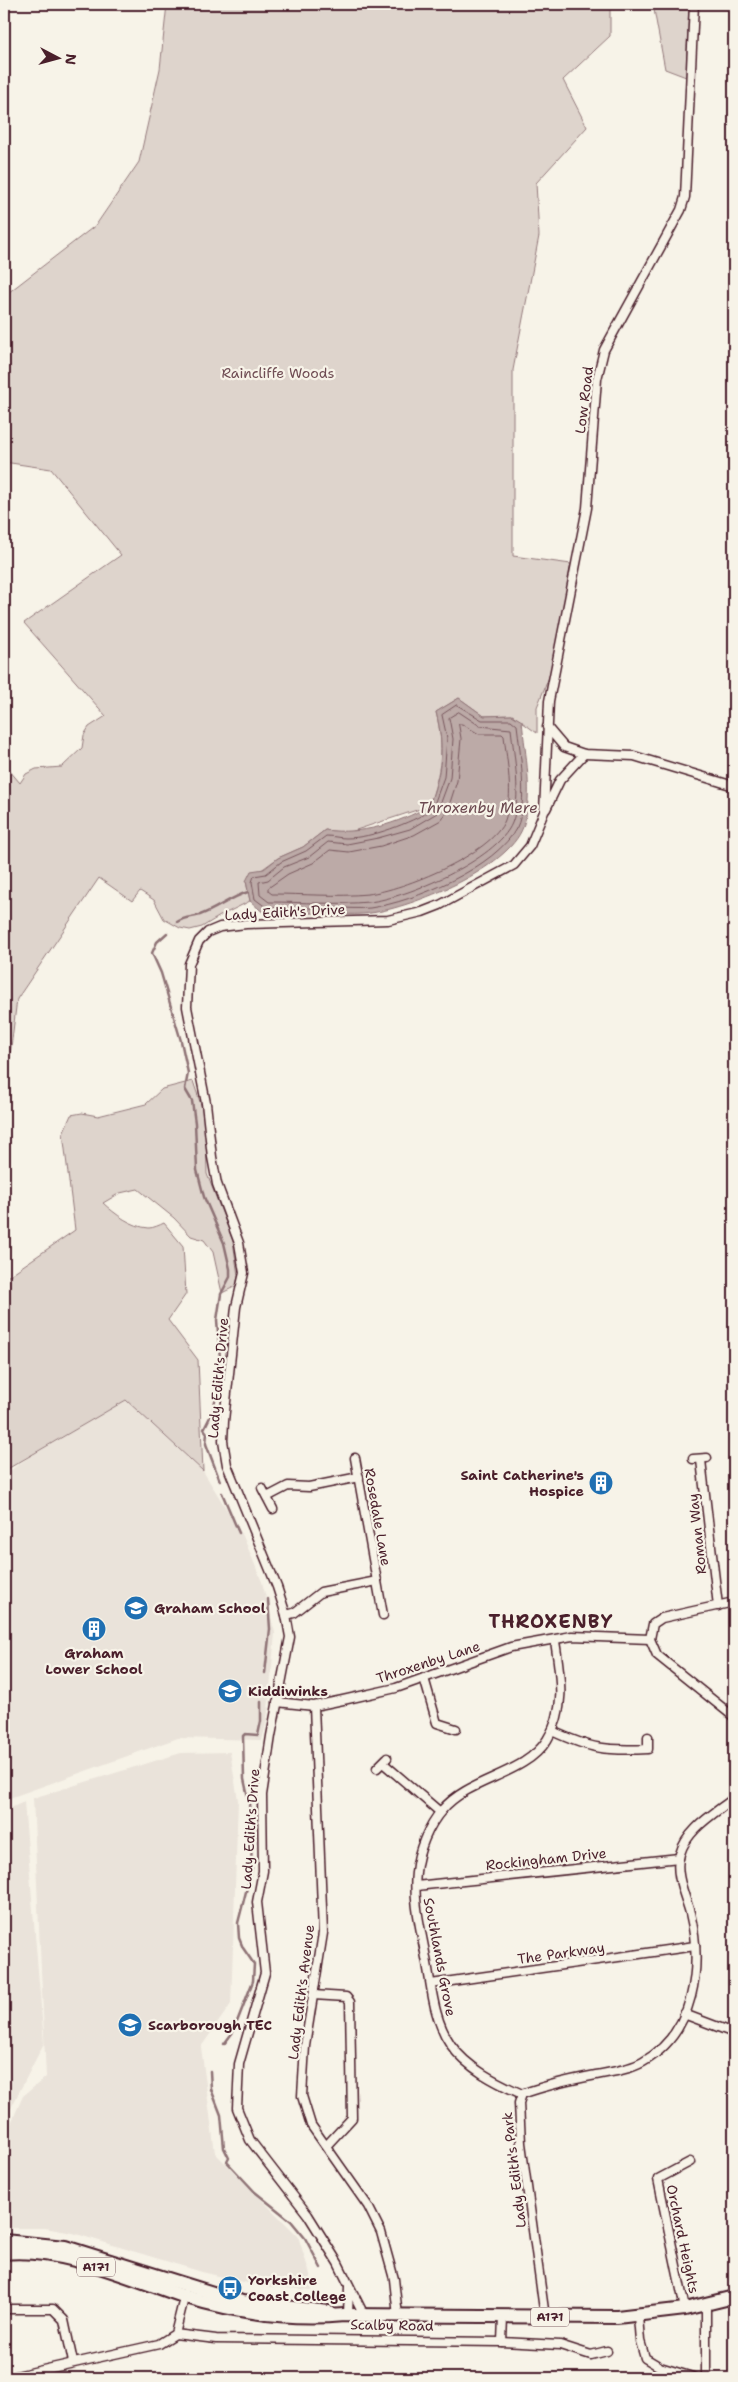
<svg xmlns="http://www.w3.org/2000/svg" width="738" height="2382" viewBox="0 0 738 2382" font-family="'Shantell Sans',sans-serif">
<rect width="100%" height="100%" fill="#f7f3e8"/>
<filter id="ink" filterUnits="userSpaceOnUse"><feTurbulence type="fractalNoise" baseFrequency=".02" numOctaves="2"/><feDisplacementMap in="SourceGraphic" scale="10" xChannelSelector="R" yChannelSelector="G"/><feConvolveMatrix kernelMatrix="1 2 1 2 8 2 1 2 1" color-interpolation-filters="sRGB"/></filter>
<g filter="url(#ink)">
<g fill="#eae3da">
<polygon points="126,1400 203,1471 243,1536 262,1582 275,1633 267,1721 262,1740 178,1738 4,1800 4,1475 29,1457"/>
<polygon points="230,1752 238,1800 231,2004 201,2047 215,2153 298,2236 312,2281 312,2290 260,2286 202,2272 73,2233 45,2228 4,2228 4,2139 23,2096 46,2077 33,1798 181,1753"/>
<polygon points="24,1802 44,2043 4,2122 4,1811"/>
</g>
<g fill="#ded4cc" stroke="#947a7c">
<path d="M 167,4 L 610,4 L 610,36 L 563,80 L 587,127 L 536,183 L 539,236 L 513,370 L 513,556 L 571,564 L 553,667 L 537,707 L 537,733 L 512,715 L 484,716 L 459,698 L 436,712 C 445,749 441,770 429,806 L 347,833 L 325,830 L 303,847 L 278,858 L 246,881 L 250,901 L 220,916 L 202,927 L 190,930 L 180,928 L 164,919 L 154,900 L 140,891 L 132,901 L 99,878 L 17,999 L 4,1104 L 4,764 L 20,783 L 26,774 L 36,769 L 62,767 L 82,748 L 84,735 L 89,727 L 106,716 L 24,623 L 121,555 L 51,469 L 4,462 L 4,296 L 96,225 L 139,162 L 160,69 Z"/>
<polygon points="653,4 689,4 686,77 665,69"/>
<path d="M 193,1081 L 202,1108 L 206,1136 L 207,1174 L 233,1241 L 238,1276 L 236,1286 L 222,1293 L 213,1252 L 204,1240 L 191,1236 L 174,1218 L 138,1189 L 120,1193 L 103,1203 C 115,1214 132,1227 149,1228 C 153,1228 160,1225 164,1223 L 183,1246 L 186,1294 L 168,1320 L 198,1360 L 203,1471 L 126,1400 L 4,1471 L 4,1279 L 75,1230 L 63,1133 L 71,1115 L 82,1113 L 98,1116 L 146,1104 L 162,1089 Z"/>
</g>
<path fill="#bcaaa7" stroke="#8e7275" d="M 459,698 L 484,716 L 512,715 L 522,721 C 525,754 534,795 523,827 C 508,869 413,907 371,913 C 350,916 325,913 303,913 C 292,913 275,916 265,913 C 260,911 254,904 250,901 L 246,881 L 251,871 L 264,869 L 278,858 L 303,847 L 325,830 C 362,835 397,824 429,806 C 442,770 445,749 436,712 Z"/>
<g fill="none" stroke-linecap="round" stroke-linejoin="round">
<g stroke="#78575d" stroke-width="1">
<path d="M 457,705 L 482,720 L 511,720 L 517,725 C 520,750 528,805 517,827 C 497,867 414,902 370,908 C 359,909 347,908 336,908 C 313,908 290,908 267,908 L 255,899 L 252,882 L 254,876 L 266,874 L 281,862 L 306,851 L 326,836 C 333,836 339,838 346,838 C 373,838 409,823 432,810 L 444,777 L 447,738 L 442,715 Z"/>
<path d="M 459,712 L 480,726 L 511,729 C 514,755 522,799 512,823 C 497,860 406,898 369,902 C 336,905 302,902 269,902 L 260,895 L 259,882 L 268,880 L 284,867 L 309,857 L 328,842 L 347,844 L 378,838 L 410,829 L 437,813 L 450,778 L 453,739 L 449,718 Z"/>
<path d="M 459,724 L 462,724 L 479,734 L 502,734 L 504,736 C 507,762 514,795 505,820 C 492,854 403,890 368,894 C 337,897 303,894 272,894 L 268,891 L 268,888 L 288,874 L 313,863 L 330,850 L 349,852 L 381,846 L 414,835 L 441,820 L 447,812 L 457,781 L 461,739 Z"/>
</g>
<g stroke="#8e7275" stroke-width="2.5">
<path d="M 177,922 C 186,916 191,918 200,915 C 217,909 231,897 248,892"/>
<polyline points="167,933 157,942 152,953 161,973 181,1041 188,1073 185,1089 192,1101 195,1123 197,1170 204,1197 224,1243 230,1269 230,1277 221,1294 217,1320 220,1359 215,1401 213,1411 204,1429 207,1433 206,1444 220,1481"/>
<polyline points="222,1493 239,1533"/>
<polyline points="265,1673 270,1629 268,1599"/>
<polyline points="224,2044 233,2032 253,1981 254,1964 243,1948 239,1938 238,1923 252,1868 249,1802 244,1779 243,1736 245,1734 258,1735 261,1721 261,1702"/>
<polyline points="210,2071 211,2089 221,2115 224,2148 229,2158 227,2162 255,2192 291,2221 305,2238 321,2268"/>
</g>
<defs>
<g id="minor">
<polyline points="547,727 564,747 584,754 634,756 734,786"/>
<polyline points="546,809 560,780 584,754"/>
<polyline points="355,1458 383,1615"/>
<polyline points="693,1459 707,1458"/>
<polyline points="701,1460 718,1606"/>
<polyline points="262,1488 273,1509"/>
<polyline points="267,1497 288,1486 309,1487 359,1477"/>
<polyline points="734,1602 662,1618 653,1624 650,1639 657,1655 734,1717"/>
<polyline points="286,1615 294,1613 321,1592 377,1581"/>
<polyline points="424,1678 437,1723 456,1729"/>
<polyline points="277,1702 314,1706 343,1700 396,1688 511,1647 572,1636 650,1639"/>
<polyline points="314,1706 323,1933 305,2046 302,2096 311,2125 368,2206 381,2232 394,2279 398,2316"/>
<path d="M 552,1731 C 591,1749 605,1751 648,1749 L 648,1737"/>
<polyline points="383,1763 440,1812"/>
<polyline points="377,1768 387,1758"/>
<polyline points="416,1886 679,1858"/>
<polyline points="431,1984 695,1946"/>
<polyline points="313,1995 346,1997 350,2002 352,2118 327,2145"/>
<polyline points="684,2014 734,2033"/>
<path d="M 522,2094 C 497,2083 467,2068 451,2045 C 433,2019 432,1988 426,1958 C 421,1930 413,1901 416,1872 C 418,1851 428,1826 442,1810 C 470,1777 524,1776 547,1740 C 567,1709 560,1675 555,1641"/>
<polyline points="706,2305 706,2378"/>
<polyline points="4,2309 53,2309 64,2320 73,2362"/>
<polyline points="685,2309 658,2179 690,2162"/>
<polyline points="348,2315 349,2286"/>
<polyline points="364,2315 338,2263 308,2215 250,2140 237,2108 239,2064 265,1973 257,1902 263,1871 262,1795 271,1736 290,1637 286,1615 277,1587 227,1465 223,1441 224,1421 236,1307 244,1273 239,1243 217,1184 212,1157 206,1103 187,1007 189,964 199,941 208,932 220,927 246,924 388,920 422,912 440,905 514,865 530,846 544,812 549,701 587,508 597,379 604,350 681,210 685,197 694,4"/>
<polyline points="638,2316 640,2341 645,2358 660,2367 696,2378"/>
<path d="M 545,2317 L 521,2143 L 519,2103 L 522,2094 C 546,2085 570,2080 596,2075 C 611,2072 629,2070 643,2062 C 695,2032 703,1967 690,1913 C 685,1895 674,1873 680,1854 C 687,1829 714,1814 734,1798"/>
<polyline points="175,2334 216,2339 502,2342 560,2345 591,2355 607,2351"/>
<polyline points="502,2342 503,2317"/>
<polyline points="7,2378 159,2344 175,2334 185,2294"/>
</g>
<g id="trunk">
<polyline points="4,2241 65,2247 242,2302 329,2312"/>
<path d="M 4,2253 C 61,2247 129,2278 183,2296 C 235,2312 290,2320 344,2315 L 617,2317 L 685,2309 L 734,2297"/>
</g>
</defs>
<use href="#minor" stroke="#4a1f2b" stroke-width="11"/>
<use href="#trunk" stroke="#4a1f2b" stroke-width="16"/>
<use href="#minor" stroke="#f7f3e8" stroke-width="8"/>
<use href="#trunk" stroke="#f7f3e8" stroke-width="12"/>
</g>
</g>
<defs>
<symbol id="building-disc" viewBox="-11 -11 22 22"><circle r="9.5" fill="#1f6fb2" stroke="#f7f3e8"/><path d="M-4-6H4V6H1V3H-1V6H-4ZM-2.5-4.3h1.7v1.8h-1.7ZM.8-4.3h1.7v1.8H.8ZM-2.5-1h1.7V.8h-1.7ZM.8-1h1.7V.8H.8Z" fill="#fff"/></symbol>
<symbol id="school-disc" viewBox="-11 -11 22 22"><circle r="9.5" fill="#1f6fb2" stroke="#f7f3e8"/><path d="M0-5L7-2L0 1L-7-2ZM-4 1L0 2.5L4 1V4Q0 6-4 4Z" fill="#fff"/></symbol>
<symbol id="university-disc" viewBox="-11 -11 22 22"><circle r="9.5" fill="#1f6fb2" stroke="#f7f3e8"/><path d="M0-5L7-2L0 1L-7-2ZM-4 1L0 2.5L4 1V4Q0 6-4 4Z" fill="#fff"/></symbol>
<symbol id="bus-disc" viewBox="-11 -11 22 22"><circle r="9.5" fill="#1f6fb2" stroke="#f7f3e8"/><path d="M-5-6H5V4H4V6H2V4H-2V6H-4V4H-5ZM-3.5-4V0h7V-4ZM-3.5 1.2v1.5H-2V1.2ZM2 1.2v1.5H3.5V1.2Z" fill="#fff"/></symbol>
</defs>
<g fill-rule="evenodd">
<use href="#building-disc" x="587" y="1469" width="28" height="28"/>
<use href="#school-disc" x="122" y="1594" width="28" height="28"/>
<use href="#building-disc" x="80" y="1615" width="28" height="28"/>
<use href="#school-disc" x="216" y="1677" width="28" height="28"/>
<use href="#university-disc" x="116" y="2011" width="28" height="28"/>
<use href="#bus-disc" x="216" y="2274" width="28" height="28"/>
</g>
<g text-anchor="middle" stroke-width="4.5" stroke-linejoin="round" paint-order="stroke">
<g fill="#f7f3e8" stroke="#7e5f64" stroke-width="1">
<rect x="77" y="2257.5" width="38" height="19" rx="4"/>
<rect x="531" y="2307.5" width="38" height="19" rx="4"/>
</g>
<g font-size="12" font-weight="bold" fill="#4a1f2b">
<text x="96" y="2271">A171</text>
<text x="550" y="2321">A171</text>
</g>
<g font-size="14" fill="#6f4c53" stroke="#f7f3e8">
<text x="278" y="378">Raincliffe Woods</text>
</g>
<g font-size="14" fill="#4a1f2b" stroke="#f7f3e8">
<text transform="translate(584 400) rotate(-83)" y="5">Low Road</text>
<text transform="translate(285 912) rotate(-3)" y="5">Lady Edith's Drive</text>
<text transform="translate(218 1378) rotate(-85)" y="5">Lady Edith's Drive</text>
<text transform="translate(378 1517) rotate(80)" y="5">Rosedale Lane</text>
<text transform="translate(697 1534) rotate(-96)" y="5">Roman Way</text>
<text transform="translate(428 1662) rotate(-18)" y="5">Throxenby Lane</text>
<text transform="translate(250 1829) rotate(-86)" y="5">Lady Edith's Drive</text>
<text transform="translate(546 1859) rotate(-6)" y="5">Rockingham Drive</text>
<text transform="translate(561 1953) rotate(-8)" y="5">The Parkway</text>
<text transform="translate(440 1957) rotate(79)" y="5">Southlands Grove</text>
<text transform="translate(301 1992) rotate(-83)" y="5">Lady Edith's Avenue</text>
<text transform="translate(514 2170) rotate(-97)" y="5">Lady Edith's Park</text>
<text transform="translate(683 2239) rotate(78)" y="5">Orchard Heights</text>
<text transform="translate(392 2325) rotate(1)" y="5">Scalby Road</text>
</g>
<g font-size="14" font-weight="bold" fill="#4a1f2b" stroke="#f7f3e8" text-anchor="start">
<text x="584" y="1480" text-anchor="end">Saint Catherine's<tspan x="584" dy="16">Hospice</tspan></text>
<text x="154" y="1613">Graham School</text>
<text x="94" y="1658" text-anchor="middle">Graham<tspan x="94" dy="16">Lower School</tspan></text>
<text x="248" y="1696">Kiddiwinks</text>
<text x="148" y="2030">Scarborough TEC</text>
<text x="248" y="2285">Yorkshire<tspan x="248" dy="16">Coast College</tspan></text>
</g>
<g font-size="15" font-style="italic" fill="#6c4950" stroke="#f7f3e8">
<text x="478" y="813">Throxenby Mere</text>
</g>
<g font-size="19" font-weight="bold" letter-spacing="1" fill="#4a1f2b" stroke="#f7f3e8">
<text x="551" y="1628">THROXENBY</text>
</g>
</g>
<rect width="738" height="2382" fill="none" stroke="#f7f3e8" stroke-width="20"/>
<rect x="10" y="10" width="718" height="2362" fill="none" stroke="#4a1f2b" stroke-width="2" filter="url(#ink)"/>
<g transform="translate(58 58) rotate(96)" stroke="#f7f3e8" stroke-width="4" paint-order="stroke">
<path d="M0-4L9 19L0 12L-9 19Z" fill="#4a1f2b"/>
<text y="-8" font-size="14" font-weight="bold" text-anchor="middle" fill="#4a1f2b">N</text>
</g>
</svg>
